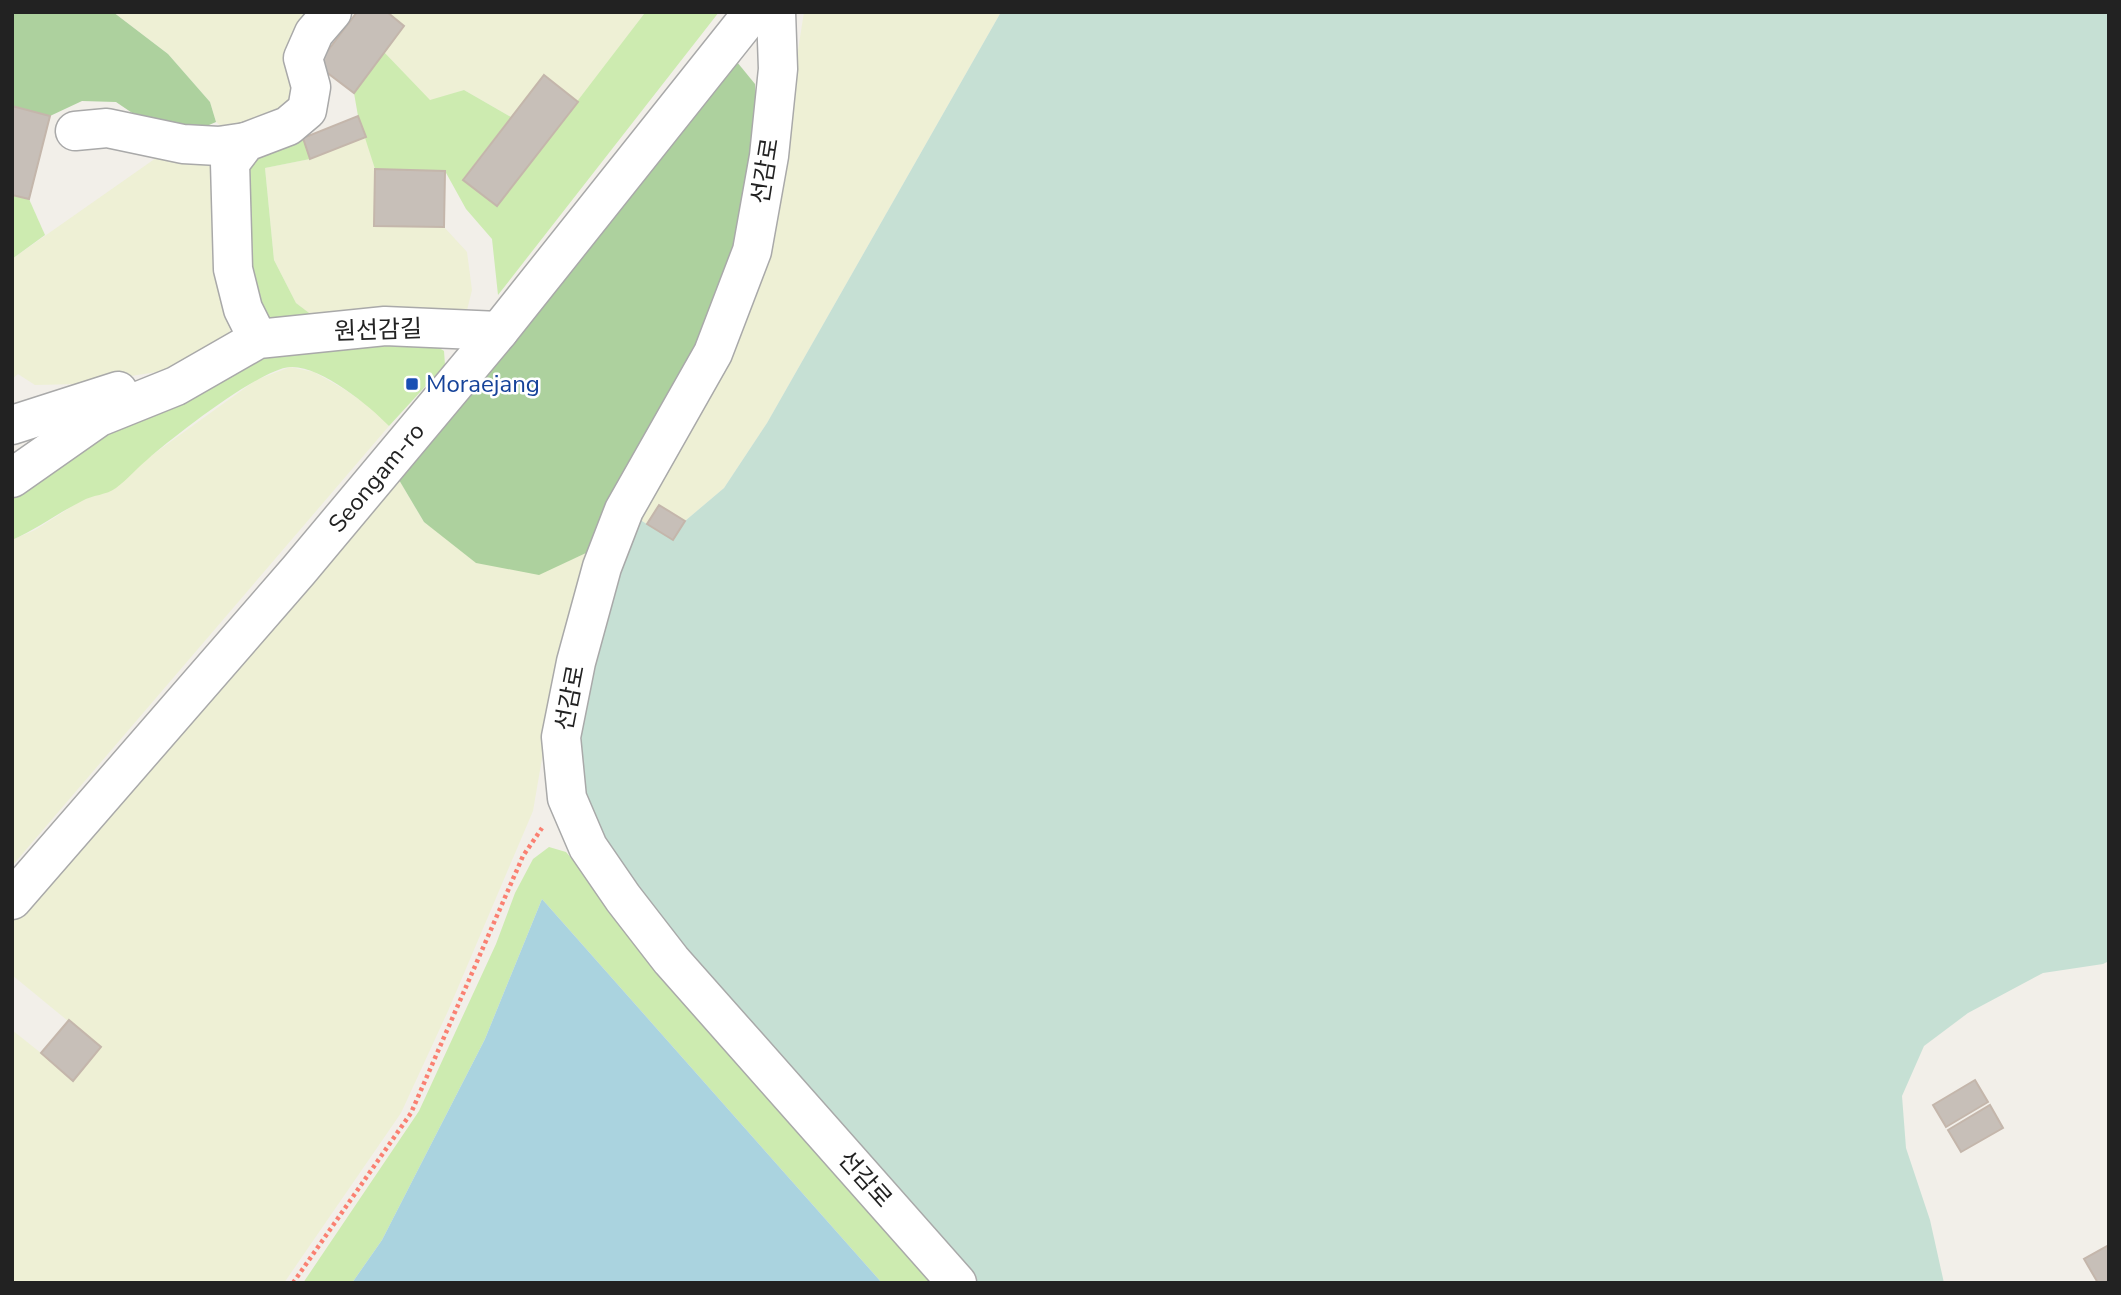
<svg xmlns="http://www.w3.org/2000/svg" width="2121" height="1295" viewBox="0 0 2121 1295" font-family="'Nunito Sans','Noto Sans KR',sans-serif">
<rect width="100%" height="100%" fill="#f2efe9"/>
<g fill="#eef0d5">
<polygon points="113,12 314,12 295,94 283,110 229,132 216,122 210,102 168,54"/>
<polygon points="387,12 643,12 644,14 578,102 544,75 511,117 464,90 430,101 384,52 404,26"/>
<polygon points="804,12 1001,12 767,423 724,488 685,521 673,540 637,518 781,158"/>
<polygon points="366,137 375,169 374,225 444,227 467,252 472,290 467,310 451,316 317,319 296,303 274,260 265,168 310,159"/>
<polygon points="166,151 215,165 212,206 215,258 228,304 231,328 223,346 195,366 80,384 35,385 18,374 12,379 12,259"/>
<polygon points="290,367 314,372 344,389 373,409 389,426 12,866 12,540 35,530 82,500 114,489 148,458 256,380"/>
<polygon points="399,480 424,522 539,574 586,553 585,567 557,671 533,811 448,1011 401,1113 284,1283 12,1283 12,1030 41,1053 68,1021 12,975 12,922 159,760"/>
</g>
<g fill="#cdebb0">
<polygon points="643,12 719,12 498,295 492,239 466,209 445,171 375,169 358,116 354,93 384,52 430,100 464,90 511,117 463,179 497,206 644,14"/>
<polygon points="303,138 310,159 265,168 274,260 296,303 317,319 271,321 255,301 246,264 248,161"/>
<polygon points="12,195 29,199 45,235 12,259"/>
<path d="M 432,343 L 444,351 L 445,365 L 389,426 C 370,406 320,365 290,367 C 260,369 173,437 148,459 C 137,468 128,479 116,488 C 107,495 92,495 82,501 C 58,513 37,529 12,540 L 12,487 L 44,463 L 218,377 L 296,344 Z"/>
<polygon points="549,847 566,852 942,1283 882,1283 542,899 485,1039 382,1240 352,1283 303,1283 419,1111 496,944 515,893 533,859"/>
</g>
<g fill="#add19e">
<polygon points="12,12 113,12 168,54 210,102 216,122 188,134 150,125 116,102 82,101 50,116 12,106"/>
<polygon points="737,62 755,84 758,131 753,195 713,326 650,445 586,553 539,575 476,563 424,522 399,480"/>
</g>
<polygon fill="#c6e0d4" points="1001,12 2109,12 2109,961 2103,964 2043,973 1968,1013 1924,1046 1902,1096 1906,1148 1930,1220 1944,1283 975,1283 681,953 610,848 593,813 583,783 581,741 585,700 594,649 637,518 673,540 685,521 724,488 767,423"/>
<polygon fill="#aad3df" points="542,899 882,1283 352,1283 382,1240 485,1039"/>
<g fill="#c7bfb8" stroke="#c4b6ab" stroke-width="2">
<polygon points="357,12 387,12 404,26 354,93 317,65"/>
<polygon points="544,75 578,102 497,206 463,180"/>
<polygon points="12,106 50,116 29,199 12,195"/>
<polygon points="358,116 366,137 310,159 303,138"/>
<polygon points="375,169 445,171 444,227 374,226"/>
<polygon points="659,505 685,521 673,540 647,524"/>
<polygon points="69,1020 101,1047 73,1081 41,1053"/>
<polygon points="1975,1080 1988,1102 1946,1127 1933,1105"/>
<polygon points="1990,1105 2003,1128 1961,1152 1948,1130"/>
<polygon points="2109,1245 2109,1283 2098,1283 2084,1259"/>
</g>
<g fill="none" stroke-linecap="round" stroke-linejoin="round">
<defs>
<g id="minor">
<polyline points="776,12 778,69 769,156 752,251 713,353 624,510 602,567 576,662 561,737 567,798 588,847 623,898 671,960 957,1283"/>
<polyline points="75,131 107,128 183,144 219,146 246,142"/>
<polyline points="258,339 243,309 233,269 230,163 246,142 288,126 307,110 311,87 303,58 314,33 332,12"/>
<polyline points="12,425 118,391"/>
<polyline points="12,478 99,417 176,386 258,339 385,326 499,331"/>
<path id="s1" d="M 12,900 L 299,570 L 499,331 L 753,12"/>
</g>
</defs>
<use href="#minor" stroke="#a9a9a9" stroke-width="41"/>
<polyline stroke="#fa8072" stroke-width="4.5" stroke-dasharray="3.5 3.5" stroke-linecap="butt" points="293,1283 411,1113 523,856 542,828"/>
<use href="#minor" stroke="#fff" stroke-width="38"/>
</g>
<rect fill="#1a4fb4" stroke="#fff" stroke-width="2.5" x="405" y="377" width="14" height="14" rx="3.5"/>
<g text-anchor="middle" stroke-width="5" stroke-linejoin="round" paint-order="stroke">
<g font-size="24" fill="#222" stroke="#fff">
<text transform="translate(765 171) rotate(-81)" y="8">선감로</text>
<text transform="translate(378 330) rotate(-2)" y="8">원선감길</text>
<text dy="8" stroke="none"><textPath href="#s1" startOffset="558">Seongam-ro</textPath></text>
<text transform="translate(570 698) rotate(-79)" y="8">선감로</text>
<text transform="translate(865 1179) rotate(48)" y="8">선감로</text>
</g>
<g font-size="24" fill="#164399" stroke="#fff" text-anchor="start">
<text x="426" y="392">Moraejang</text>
</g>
</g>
<rect width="2121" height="1295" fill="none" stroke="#222222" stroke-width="28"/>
</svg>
